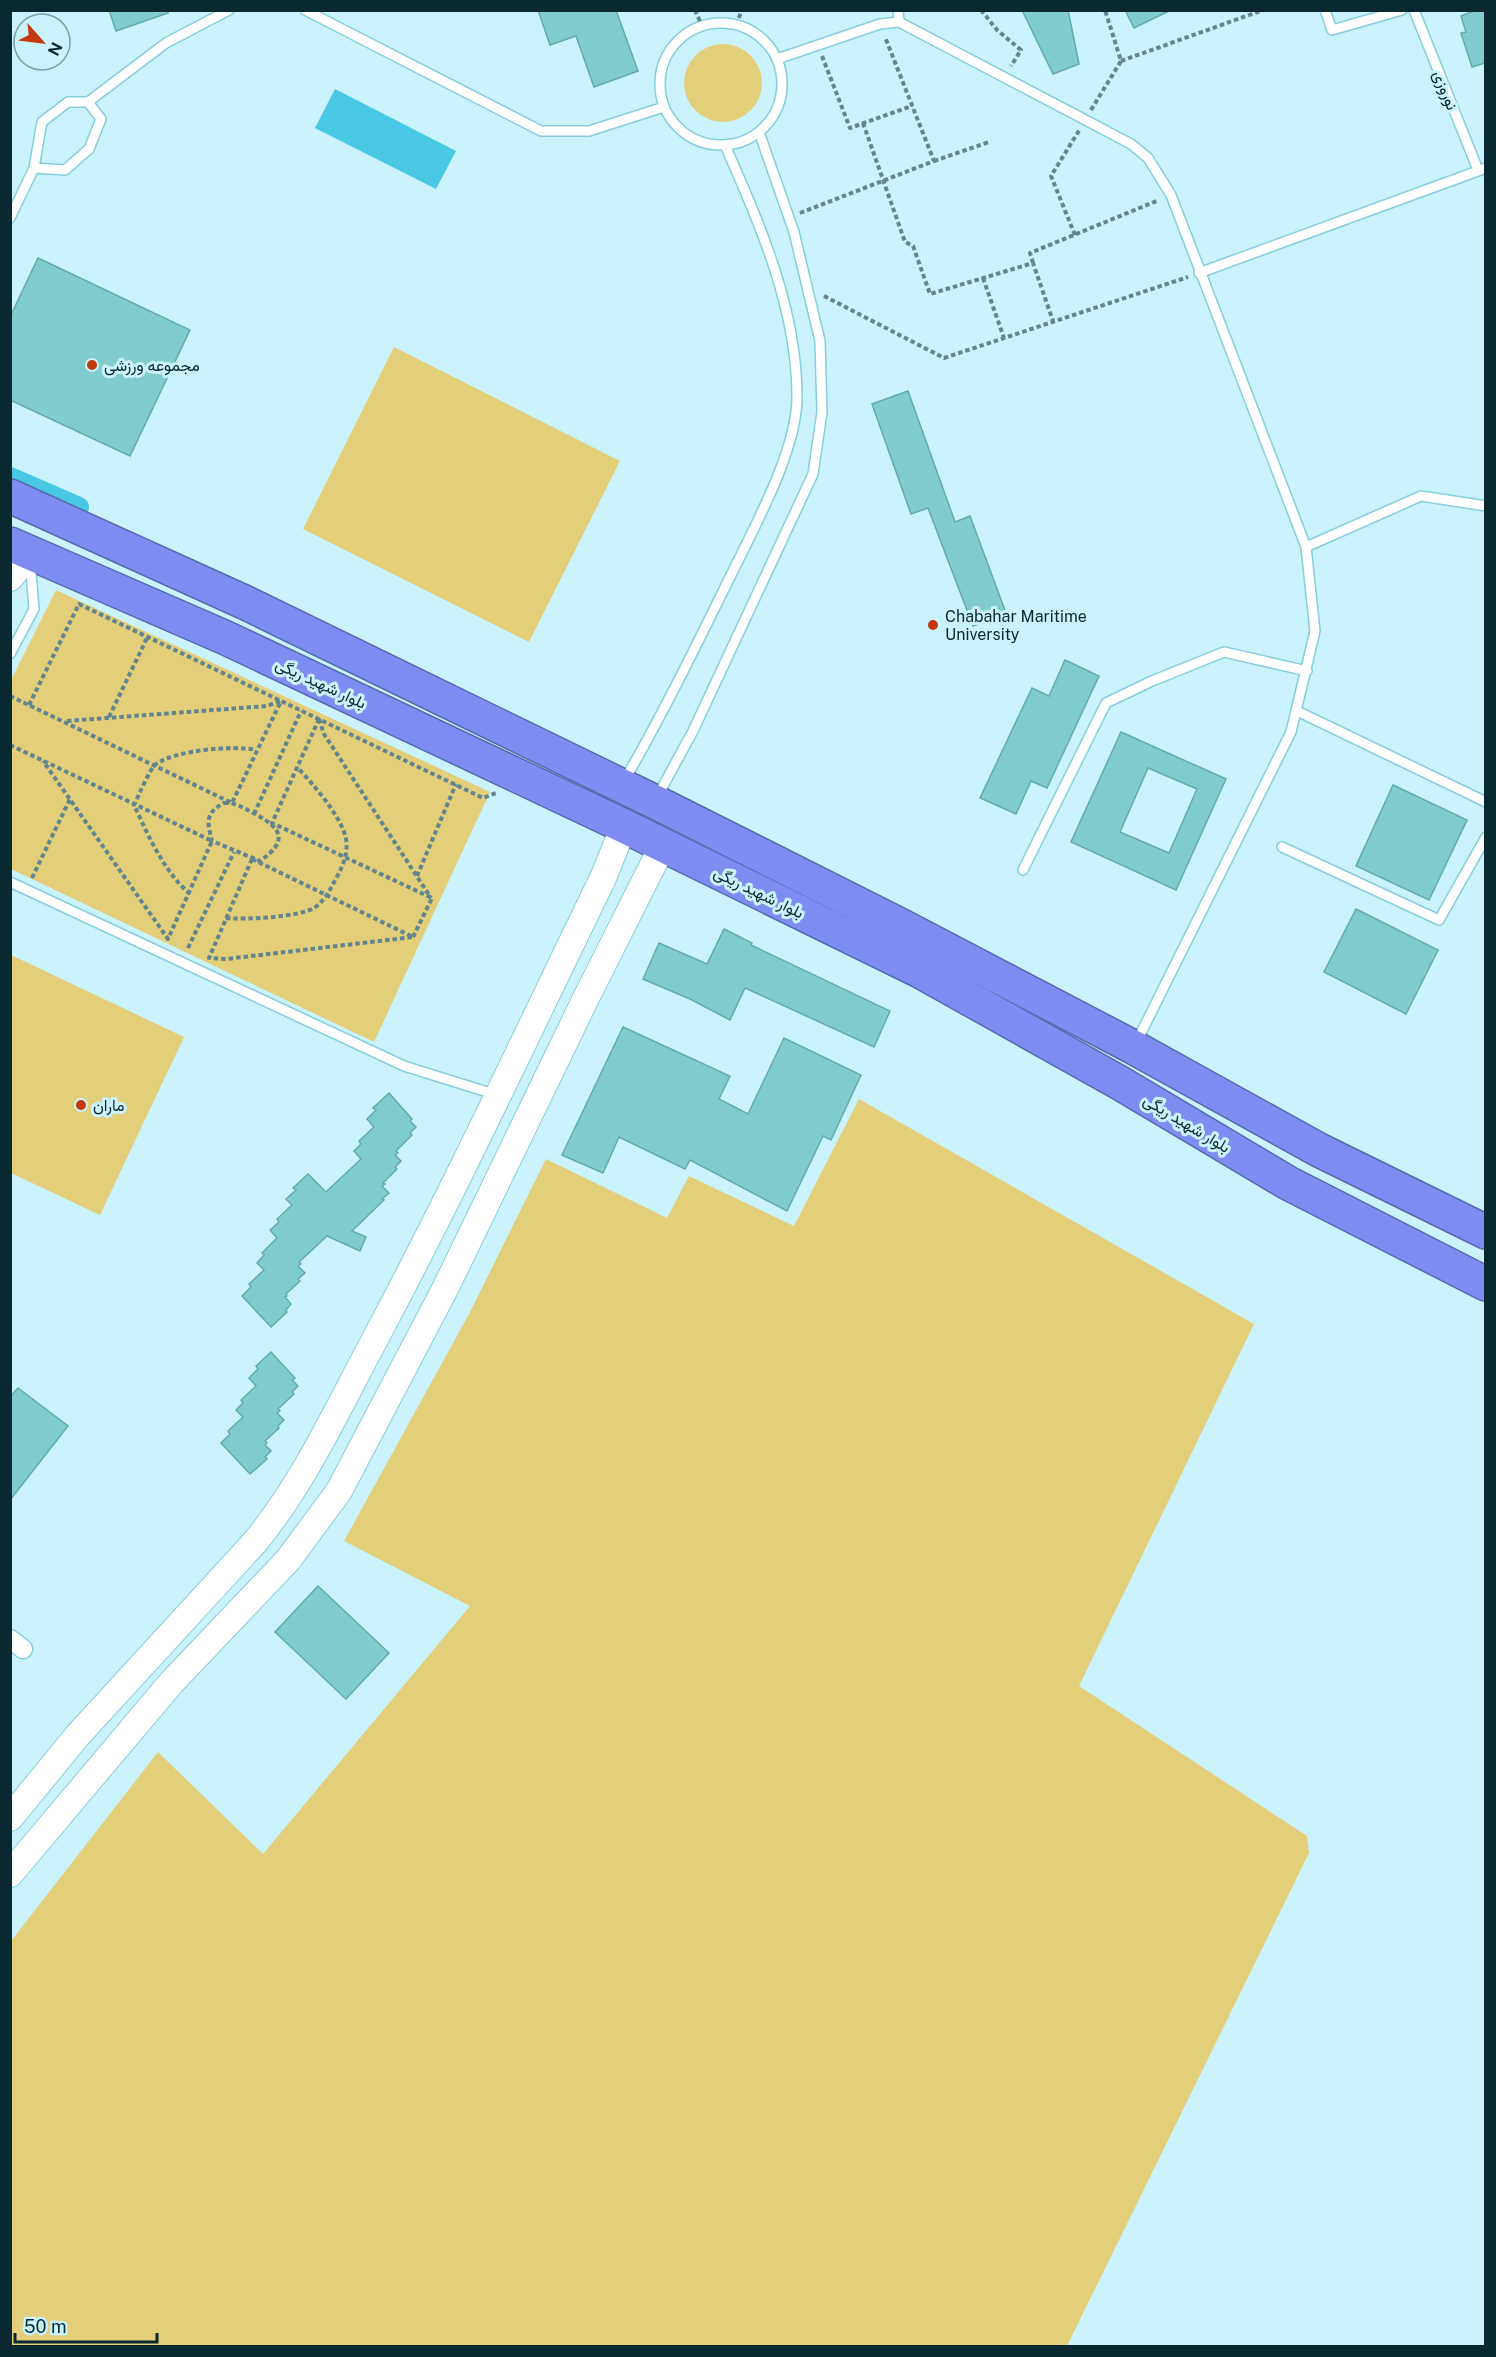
<svg xmlns="http://www.w3.org/2000/svg" width="1496" height="2357" viewBox="0 0 1496 2357" font-family="'Public Sans',Vazirmatn,sans-serif">
<rect width="100%" height="100%" fill="#caf3fe"/>
<g fill="#e3ce7a">
<circle cx="723" cy="83" r="39"/>
<polygon points="394,347 620,461 529,642 303,529"/>
<polygon points="56,590 490,792 374,1042 11,869 11,680"/>
<polygon points="11,955 184,1037 100,1215 11,1173"/>
<polygon points="859,1099 1254,1324 1079,1686 1307,1836 1309,1853 1067,2346 11,2346 11,1941 158,1752 263,1854 470,1606 344,1541 469,1314 546,1159 667,1218 689,1176 794,1226"/>
</g>
<polygon fill="#49c8e5" points="335,89 456,151 436,189 315,128"/>
<g fill="none" stroke-linecap="round" stroke-linejoin="round">
<polyline stroke="#49c8e5" stroke-width="20" points="10,477 79,507"/>
</g>
<g fill="#81cdcd" stroke="#61acad" stroke-width="1.5" fill-rule="evenodd">
<polygon points="109,10 167,10 168,13 116,31"/>
<polygon points="538,10 616,10 638,71 594,87 576,36 550,45"/>
<polygon points="1022,10 1068,10 1079,64 1053,74"/>
<polygon points="1125,10 1171,10 1134,28"/>
<polygon points="1476,10 1485,10 1485,63 1472,67 1461,33 1466,32 1461,16"/>
<polygon points="38,258 190,330 130,456 10,400 10,317"/>
<polygon points="908,391 955,522 970,516 1006,613 973,626 928,508 911,514 872,404"/>
<polygon points="1065,660 1099,676 1047,788 1031,781 1016,814 980,798 1032,688 1049,696"/>
<path d="M 1121,732 L 1226,779 L 1176,890 L 1071,842 ZM 1148,768 L 1197,789 L 1169,853 L 1120,832 Z"/>
<polygon points="1393,785 1467,820 1429,900 1356,866"/>
<polygon points="1356,909 1438,950 1406,1014 1324,972"/>
<polygon points="724,929 752,943 751,945 890,1011 874,1047 745,988 730,1020 690,999 643,979 659,943 707,964"/>
<polygon points="623,1027 730,1076 719,1099 748,1114 784,1038 861,1075 831,1140 823,1136 787,1211 690,1160 685,1169 619,1137 603,1173 562,1155"/>
<polygon points="389,1093 412,1119 410,1121 416,1127 410,1133 412,1135 396,1151 398,1153 395,1155 401,1161 395,1167 397,1169 383,1183 385,1184 382,1186 389,1193 382,1199 384,1200 352,1231 366,1237 360,1251 327,1236 299,1262 301,1264 298,1266 305,1273 298,1279 300,1281 286,1294 287,1296 285,1297 291,1304 286,1310 287,1312 271,1327 242,1296 251,1287 249,1284 264,1270 257,1263 264,1255 262,1253 277,1238 270,1230 279,1222 277,1219 292,1205 286,1199 296,1190 293,1188 308,1174 326,1192 361,1159 354,1151 361,1144 359,1141 374,1127 367,1119 376,1110 373,1108"/>
<polygon points="271,1352 295,1378 292,1380 298,1386 292,1392 294,1394 278,1409 280,1411 277,1413 284,1420 278,1426 279,1428 265,1441 267,1443 265,1445 271,1451 265,1457 267,1459 250,1474 221,1443 230,1434 228,1431 243,1417 236,1410 243,1403 241,1400 256,1386 249,1378 258,1369 256,1366"/>
<polygon points="18,1388 68,1426 10,1500 10,1397"/>
<polygon points="318,1586 389,1653 346,1699 275,1632"/>
</g>
<g fill="none" stroke-linecap="round" stroke-linejoin="round">
<defs>
<g id="lane">
<polyline points="305,10 541,131 589,131 664,107"/>
<polyline points="1325,10 1332,30 1402,10"/>
<polyline points="1414,10 1478,170"/>
<polyline points="899,22 1131,144 1148,158 1171,195 1306,547 1315,631 1291,732 1136,1043"/>
<circle cx="721" cy="84" r="61"/>
<polyline points="777,59 880,24 899,22 898,10"/>
<polyline points="88,102 166,43 229,10"/>
<polyline points="10,218 34,168 42,122 68,102 88,102 101,119 89,149 65,170 34,168"/>
<polyline points="1199,273 1486,168"/>
<polyline points="1306,547 1421,496 1486,506"/>
<polyline points="10,654 34,609 30,560"/>
<polyline points="1297,711 1486,802"/>
<path d="M 624,781 C 663,714 697,644 731,575 C 755,526 797,450 797,397 C 797,308 760,225 725,145"/>
<polyline points="657,797 693,731 813,474 822,412 820,341 794,232 759,132"/>
<polyline points="1282,847 1439,920 1486,837"/>
<polyline points="1023,870 1106,703 1152,681 1224,652 1307,671"/>
<polyline points="10,882 404,1066 497,1095"/>
</g>
<polyline id="street" points="10,1639 23,1649"/>
<g id="secondary">
<polyline points="10,578 30,554"/>
<path d="M 10,1818 L 78,1735 L 255,1542 C 305,1481 338,1408 375,1339 C 456,1187 528,1032 603,878 L 624,826"/>
<polyline points="10,1874 171,1683 288,1560 339,1491 446,1287 585,1000 663,845"/>
</g>
<g id="highway">
<polyline points="10,496 244,602 655,802 898,924 1133,1047 1319,1150 1486,1232"/>
<polyline points="10,544 226,638 624,826 920,971 1120,1083 1288,1183 1486,1284"/>
</g>
</defs>
<use href="#lane" stroke="#86cddf" stroke-width="12"/>
<use href="#street" stroke="#86cddf" stroke-width="21"/>
<use href="#secondary" stroke="#86cddf" stroke-width="28"/>
<use href="#highway" stroke="#566aae" stroke-width="36"/>
<g stroke="#62858e" stroke-width="4" stroke-dasharray="4.5 3" stroke-linecap="butt">
<polyline points="695,10 702,26"/>
<polyline points="981,10 997,30 1021,50 1011,66"/>
<polyline points="736,25 742,10"/>
<polyline points="822,56 850,128 912,106"/>
<polyline points="1121,61 1263,10"/>
<polyline points="1091,110 1121,61 1105,10"/>
<polyline points="863,123 905,242 913,246 930,294 1033,263 1053,321"/>
<polyline points="934,161 989,142"/>
<polyline points="800,213 934,161 885,37"/>
<polyline points="1075,235 1051,176 1080,129"/>
<polyline points="1033,263 1030,253 1159,200"/>
<polyline points="983,278 1004,338"/>
<polyline points="824,296 944,358 1188,277"/>
<polyline points="10,696 232,803 281,701"/>
<polyline points="29,705 79,604 483,798 496,793"/>
<polyline points="109,717 147,638"/>
<polyline points="319,719 272,823 432,898"/>
<polyline points="319,719 324,734 431,898"/>
<polyline points="67,721 267,706 280,701"/>
<polyline points="10,745 212,841 168,939 43,761"/>
<path d="M 224,803 C 236,802 245,809 255,814 C 283,829 288,841 260,861 L 212,841 C 207,822 205,813 224,803 Z"/>
<polyline points="254,814 301,711"/>
<polygon points="252,859 413,937 226,959 209,958"/>
<polyline points="417,876 456,784"/>
<polyline points="32,878 70,799"/>
<path d="M 190,894 C 164,872 148,835 134,805 C 139,795 149,770 156,764 C 176,750 234,745 256,750"/>
<path d="M 226,918 C 244,920 299,917 314,908 C 326,900 331,887 338,875 C 344,863 348,853 346,839 C 342,817 312,783 297,767"/>
<polyline points="413,937 432,898"/>
<polyline points="188,948 234,852"/>
</g>
<use href="#lane" stroke="#fff" stroke-width="9"/>
<use href="#street" stroke="#fff" stroke-width="18"/>
<use href="#secondary" stroke="#fff" stroke-width="26"/>
<use href="#highway" stroke="#7f8df2" stroke-width="33"/>
</g>
<g fill="#c33a0f" stroke="#caf3fe" stroke-width="2">
<circle cx="92" cy="365" r="6"/>
<circle cx="933" cy="625" r="6"/>
<circle cx="81" cy="1105" r="6"/>
</g>
<g text-anchor="middle" stroke-width="6" stroke-linejoin="round" paint-order="stroke">
<g font-size="16" fill="#09282f" stroke="#caf3fe">
<text transform="translate(1446 90) rotate(68)" y="6">نوروزی</text>
<text transform="translate(321 683) rotate(25)" y="6">بلوار شهید ریگی</text>
<text transform="translate(759 892) rotate(26)" y="6">بلوار شهید ریگی</text>
<text transform="translate(1187 1123) rotate(31)" y="6">بلوار شهید ریگی</text>
</g>
<g font-size="16" fill="#09282f" stroke="#caf3fe" text-anchor="start">
<text x="104" y="371">مجموعه ورزشی</text>
<text x="945" y="622">Chabahar Maritime<tspan x="945" dy="18">University</tspan></text>
<text x="93" y="1111">ماران</text>
</g>
</g>
<rect width="1496" height="2357" fill="none" stroke="#09282f" stroke-width="24"/>
<g transform="translate(42 42) rotate(118)"><circle r="28" fill="#caf3fe" stroke="#7da2ab" stroke-width="1.5"/>
<path d="M0-4.5L10 22L0 15L-10 22Z" fill="#c33a0f"/>
<text y="-9" font-size="16" font-weight="bold" text-anchor="middle" fill="#09282f">N</text>
</g>
<path d="M15 2333v9h142v-9" fill="none" stroke="#09282f" stroke-width="3"/>
<text x="24" y="2333" font-size="18" fill="#09282f" stroke="#caf3fe" stroke-width="4.5" paint-order="stroke">50 m</text>
</svg>
